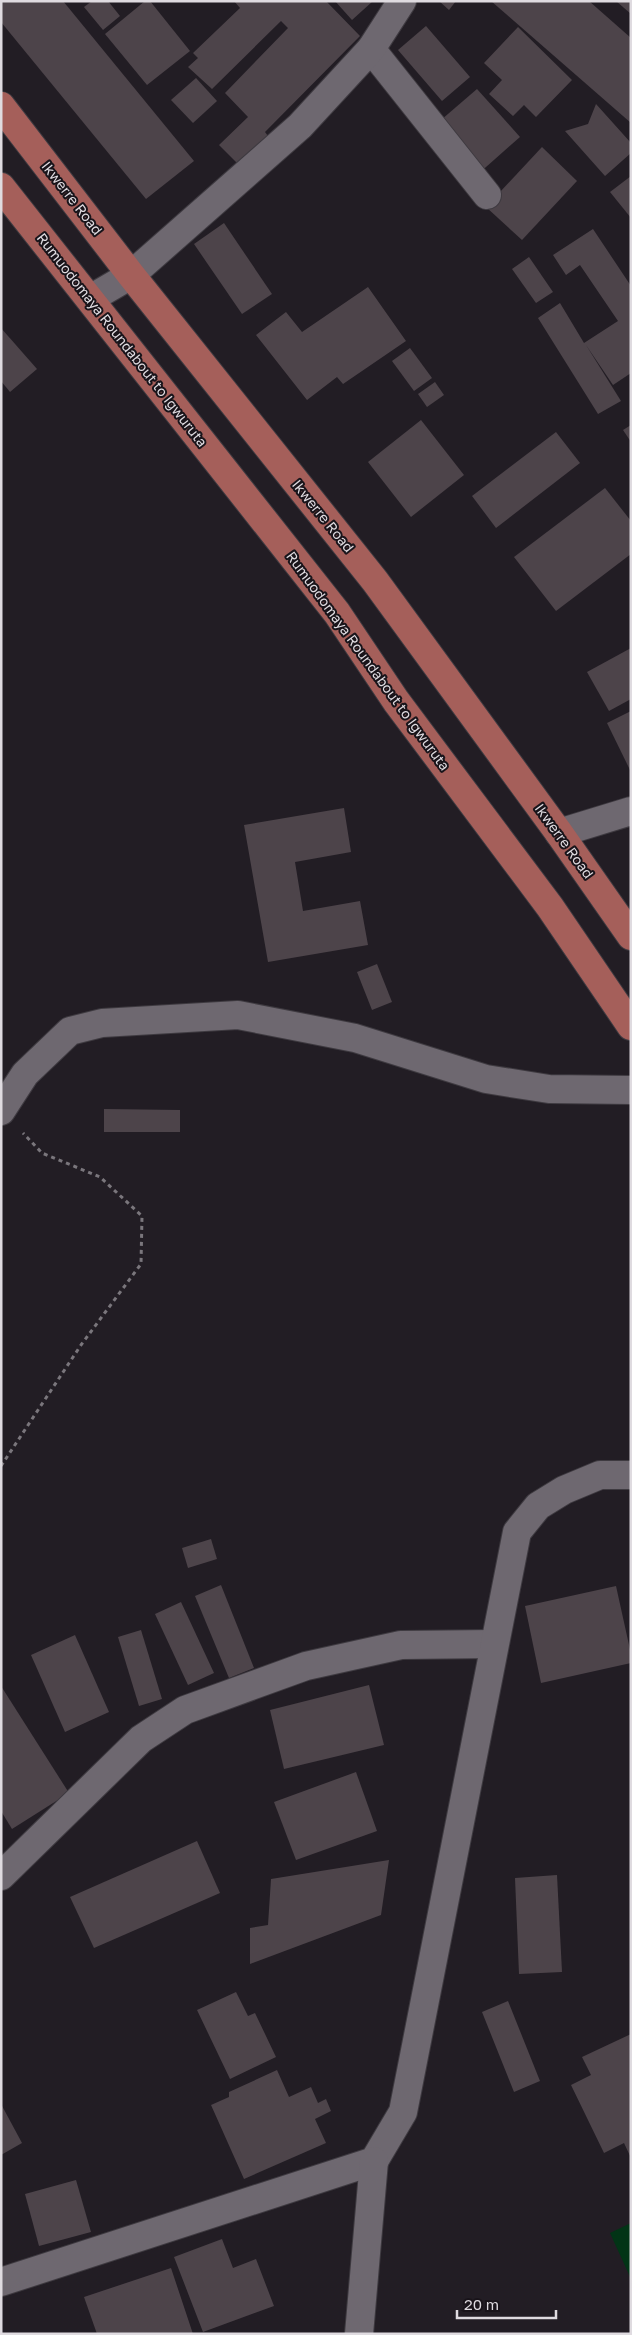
<svg xmlns="http://www.w3.org/2000/svg" width="632" height="2335" viewBox="0 0 632 2335" font-family="'Golos Text',sans-serif">
<rect width="100%" height="100%" fill="#221d24"/>
<polygon fill="#023416" points="631,2223 631,2279 610,2233"/>
<g fill="#4d444a">
<polygon points="1,1 63,1 194,161 146,199 1,22"/>
<polygon points="92,1 108,1 120,16 103,30 84,7"/>
<polygon points="145,1 150,1 190,51 147,85 105,34"/>
<polygon points="234,1 326,1 360,36 265,132 268,136 239,165 219,145 248,117 225,93 288,28 281,21 212,89 188,67 198,58 193,53 240,8"/>
<polygon points="335,1 373,1 352,20"/>
<polygon points="439,1 456,1 449,10"/>
<polygon points="491,1 589,1 631,38 631,123"/>
<polygon points="616,1 631,1 631,14"/>
<polygon points="426,26 470,77 442,101 398,50"/>
<polygon points="518,27 572,80 536,117 524,105 513,116 489,94 502,80 484,63"/>
<polygon points="196,78 217,101 193,123 171,100"/>
<polygon points="477,89 520,137 477,175 434,126"/>
<polygon points="596,104 631,143 631,153 605,176 565,131 588,124"/>
<polygon points="542,147 577,181 522,240 486,207"/>
<polygon points="631,176 631,218 610,192"/>
<polygon points="224,223 272,294 242,314 194,244"/>
<polygon points="593,229 631,286 631,373 613,385 586,345 621,401 598,414 538,318 560,303 584,343 618,321 580,265 566,275 553,255"/>
<polygon points="529,257 553,292 536,303 512,269"/>
<polygon points="368,287 406,341 343,384 337,377 307,400 256,335 286,312 302,332"/>
<polygon points="1,328 37,369 10,392 1,381"/>
<polygon points="410,348 432,378 414,391 392,361"/>
<polygon points="435,382 444,395 427,407 418,394"/>
<polygon points="421,420 464,475 411,517 368,462"/>
<polygon points="631,425 631,442 623,430"/>
<polygon points="556,432 580,463 496,528 472,496"/>
<polygon points="605,488 631,521 631,554 556,611 514,557"/>
<polygon points="631,648 631,699 609,711 587,672"/>
<polygon points="631,711 631,772 607,723"/>
<polygon points="344,808 351,852 295,862 303,911 360,901 368,945 268,962 244,825"/>
<polygon points="377,964 392,1002 372,1010 357,972"/>
<polygon points="104,1109 180,1110 180,1132 104,1132"/>
<polygon points="211,1539 217,1559 188,1568 182,1548"/>
<polygon points="221,1585 254,1668 229,1678 195,1596"/>
<polygon points="616,1586 631,1654 631,1663 541,1683 525,1606"/>
<polygon points="181,1602 214,1673 188,1685 155,1614"/>
<polygon points="141,1630 162,1699 139,1706 118,1637"/>
<polygon points="75,1635 109,1712 65,1732 31,1655"/>
<polygon points="369,1685 384,1745 284,1769 270,1710"/>
<polygon points="1,1686 69,1793 12,1829 1,1811"/>
<polygon points="356,1772 377,1831 296,1860 274,1802"/>
<polygon points="197,1841 220,1893 94,1948 70,1897"/>
<polygon points="389,1860 381,1915 250,1964 250,1928 268,1925 271,1879"/>
<polygon points="557,1875 562,1972 519,1974 515,1878"/>
<polygon points="236,1992 248,2016 255,2013 276,2057 230,2079 197,2010"/>
<polygon points="508,2001 540,2081 514,2092 482,2012"/>
<polygon points="631,2034 631,2158 624,2143 604,2153 571,2085 591,2075 582,2057"/>
<polygon points="277,2070 289,2097 311,2087 318,2103 326,2099 331,2111 315,2119 326,2143 244,2179 211,2105 229,2097 229,2092"/>
<polygon points="1,2104 22,2143 1,2155"/>
<polygon points="76,2180 91,2232 39,2246 25,2194"/>
<polygon points="222,2239 233,2268 256,2259 274,2306 203,2332 174,2257"/>
<polygon points="171,2268 193,2334 97,2334 84,2297"/>
</g>
<g fill="none" stroke-linecap="round" stroke-linejoin="round">
<defs>
<g id="minor">
<polyline points="371,49 487,195"/>
<polyline points="90,299 131,275 300,126 371,49 402,1"/>
<polyline points="559,833 631,811"/>
<polyline points="1,1111 25,1074 70,1031 102,1023 238,1015 355,1038 486,1079 549,1089 631,1090"/>
<polyline points="1,1876 141,1739 185,1710 306,1666 401,1645 494,1644"/>
<polyline points="1,2282 374,2161 403,2112 517,1532 538,1506 564,1490 600,1475 631,1475"/>
<polyline points="359,2334 374,2161"/>
</g>
<g id="major">
<polyline points="1,106 131,275 375,581 559,833 631,936"/>
<polyline points="1,187 337,613 396,701 550,907 631,1026"/>
</g>
</defs>
<use href="#minor" stroke="#3e3a40" stroke-width="30"/>
<use href="#major" stroke="#3e3a40" stroke-width="30"/>
<polyline stroke="#7a767c" stroke-width="3" stroke-dasharray="4 4" stroke-linecap="butt" points="1,1466 81,1345 141,1264 142,1216 100,1177 42,1153 23,1133"/>
<use href="#minor" stroke="#6e6870" stroke-width="28"/>
<use href="#major" stroke="#a55f5a" stroke-width="28"/>
</g>
<g text-anchor="middle" stroke-width="4" stroke-linejoin="round" paint-order="stroke">
<g font-size="14" fill="#dfdbe0" stroke="#19141a">
<text transform="translate(72 198) rotate(52)" y="5">Ikwerre Road</text>
<text transform="translate(122 340) rotate(52)" y="5">Rumuodomaya Roundabout to Igwuruta</text>
<text transform="translate(323 516) rotate(51)" y="5">Ikwerre Road</text>
<text transform="translate(368 661) rotate(54)" y="5">Rumuodomaya Roundabout to Igwuruta</text>
<text transform="translate(564 841) rotate(54)" y="5">Ikwerre Road</text>
</g>
</g>
<rect width="632" height="2335" fill="none" stroke="#dfdbe0" stroke-width="5"/>
<path d="M457 2310v8h99v-8" fill="none" stroke="#dfdbe0" stroke-width="2.5"/>
<text x="464" y="2310" font-size="15" fill="#dfdbe0" stroke="#19141a" stroke-width="4" paint-order="stroke">20 m</text>
</svg>
